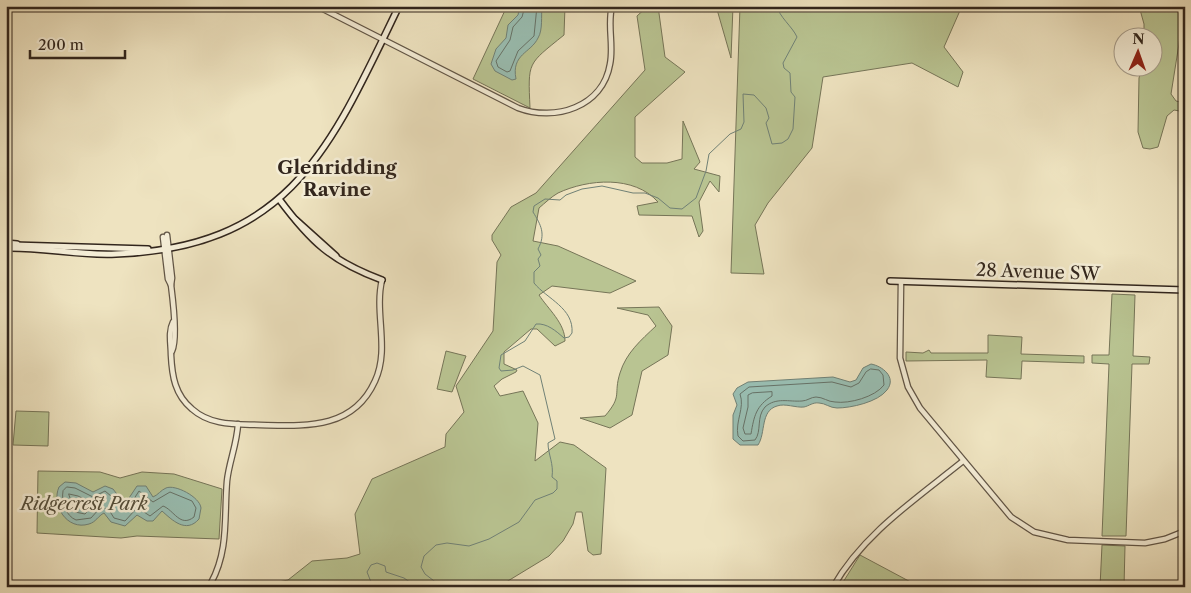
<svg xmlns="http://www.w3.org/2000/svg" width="1191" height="593" viewBox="0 0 1191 593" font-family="'Libre Caslon Text',serif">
<rect width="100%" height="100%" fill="#eee3c0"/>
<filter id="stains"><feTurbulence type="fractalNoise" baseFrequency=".004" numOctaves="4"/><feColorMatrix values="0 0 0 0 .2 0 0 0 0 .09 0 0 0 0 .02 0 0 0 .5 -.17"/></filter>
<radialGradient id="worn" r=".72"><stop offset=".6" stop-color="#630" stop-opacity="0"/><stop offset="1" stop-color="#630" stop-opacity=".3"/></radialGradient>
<g fill="#b9c492" stroke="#767558">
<path d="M 507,6 L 565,6 L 564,35 C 527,65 528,61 530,108 L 473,79 Z"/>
<path d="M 648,6 L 658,6 L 665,57 L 685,72 L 635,117 L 635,157 L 642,163 L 667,163 L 682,159 L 683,121 L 700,162 L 694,169 L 720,176 L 719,192 L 710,181 L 699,202 L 703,231 L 699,237 L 692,216 L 639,215 L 637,206 L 658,202 C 634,175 588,179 558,193 C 551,197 545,203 539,208 L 533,241 L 558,246 L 636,281 L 610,293 L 552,286 L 539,295 C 548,309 565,323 565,341 L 555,346 L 537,329 L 531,329 L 504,352 L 504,364 L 517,370 L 516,372 L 502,379 L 494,386 L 500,396 L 523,391 L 538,423 L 535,461 L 560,442 L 574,445 L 606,468 L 601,554 L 593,555 L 588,551 L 582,512 L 576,512 L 573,524 L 563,541 L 549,556 L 498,587 L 254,587 L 288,580 L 312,561 L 347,558 L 360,554 L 355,514 L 372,479 L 445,447 L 446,434 L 464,412 L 456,386 L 493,331 L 497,262 L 501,255 L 492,240 L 492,235 L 511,207 L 536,193 L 645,70 L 637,16 Z"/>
<polygon points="716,6 733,6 731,58"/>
<polygon points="740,6 962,6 944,47 963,72 958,87 912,63 823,77 812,148 768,203 755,225 764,274 731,273"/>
<polygon points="1139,6 1185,6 1171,94 1176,101 1185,103 1185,112 1174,110 1167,116 1158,147 1150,149 1143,148 1138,132 1139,78 1142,68 1154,68 1154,38 1144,37 1144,24"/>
<polygon points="1112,294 1135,295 1133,356 1150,357 1149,364 1132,364 1126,536 1102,536 1109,364 1092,363 1092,355 1109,355"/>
<path d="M 659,307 L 672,326 L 668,355 L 642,371 L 632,415 L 610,428 L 580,418 L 605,416 C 623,395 613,395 620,373 C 626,353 641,340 656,326 L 648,315 L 617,308 Z"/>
<polygon points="988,335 1022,337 1021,354 1084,356 1084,363 1022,361 1021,379 986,377 987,360 906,361 906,352 923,353 929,350 931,353 988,353"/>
<polygon points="446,351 466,356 452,392 437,389"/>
<polygon points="16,411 49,412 48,446 13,445"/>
<polygon points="38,471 100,472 120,478 142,472 174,474 222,489 219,539 137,536 121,538 37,533"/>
<polygon points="1102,545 1125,546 1124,587 1100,587"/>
<polygon points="860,555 920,587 840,587"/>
</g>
<g fill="#99beb2" stroke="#708176">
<path d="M 520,6 L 542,6 C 541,16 543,30 538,38 C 531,53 511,54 516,79 L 512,80 L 495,71 L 491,64 L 496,49 L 506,38 L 508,25 L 518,15 Z"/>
<path d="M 871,364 C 882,366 897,377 887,390 C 878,402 851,408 837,408 C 830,408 825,403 819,403 C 813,402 809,406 804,407 C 796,408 785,403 777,406 C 760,411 766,433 758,445 L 740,445 L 733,439 L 733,415 L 737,405 L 733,394 L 737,388 L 748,382 L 833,377 L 850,382 L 856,380 L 863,368 Z"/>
<path d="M 65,482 L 76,483 L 93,492 L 105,486 L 113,489 L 123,502 L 127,501 L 137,486 L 146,486 L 153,497 C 158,495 161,490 166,488 C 175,484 200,497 201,508 L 199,519 C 186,534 172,520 162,511 L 153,521 L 147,521 L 137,515 L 125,526 L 111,522 L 104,513 C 98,516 96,522 89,524 C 67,531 51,505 59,487 Z"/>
</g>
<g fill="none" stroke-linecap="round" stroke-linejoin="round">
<g stroke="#667268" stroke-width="1">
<polyline points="525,6 522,17 513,27 510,40 496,61 498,67 507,72 510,71 518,51 534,36 537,6"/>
<path d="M 871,369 L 879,370 L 883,375 L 884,385 C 875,397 849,404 835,402 C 828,402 823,397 816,397 C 811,397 807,401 802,401 C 789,402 776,397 765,407 C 756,417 762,431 755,440 L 743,441 L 738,436 C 735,421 745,408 740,394 L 749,387 L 832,382 L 851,387 L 859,383 L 866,372 Z"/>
<path d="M 772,392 L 772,396 C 756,406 754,416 751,434 L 745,434 L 743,428 L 748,407 L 748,395 L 752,393 Z"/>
<path d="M 67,487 L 75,488 L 93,497 L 105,491 L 124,507 L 130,505 L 139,491 L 153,502 L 170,492 L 192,501 L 196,508 L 194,517 C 180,528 174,510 163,506 L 150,516 L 141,510 L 135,510 L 125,521 L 114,518 L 109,510 L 104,508 L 99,509 L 91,518 L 76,520 C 66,516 61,502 63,491 Z"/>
<polygon points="69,494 78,496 92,503 93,506 85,514 75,512"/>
</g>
<g stroke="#708176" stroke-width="1">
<polyline points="373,587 367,572 371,565 377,563 385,566 386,572 404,578 417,587"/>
<path d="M 442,587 L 425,574 L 421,567 L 424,556 L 436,545 L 447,543 L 469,546 L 489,539 L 519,522 L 535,500 L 553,493 L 557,489 L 557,481 L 552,477 C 554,464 548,454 548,443 L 555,439 L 540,375 L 523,366 L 513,370 L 501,371 L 499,368 L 501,355 L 525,341 L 536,324 C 547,323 556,331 564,338 L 569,337 L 572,333 C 574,308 547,299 534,283 L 534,272 L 540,266 L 538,259 L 541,255 L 538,249 C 546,234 541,225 533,212 L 534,206 L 545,199 L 560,200 L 566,195 L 582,189 L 602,186 L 633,193 L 645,193 L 658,198 L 670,208 L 682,209 L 696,198 L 706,171 L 709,154 L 730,134 L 741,129 L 744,122 L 743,94 L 754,95 L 766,108 L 769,118 L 766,123 L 772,144 L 782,143 L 788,139 L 793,129 L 795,97 L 791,92 L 790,73 L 784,68 L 783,63 L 797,37 C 792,26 779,17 777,6"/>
</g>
<defs>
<g id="tertiary">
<path d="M 317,6 L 518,108 C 555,122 603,107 610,64 C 614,45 607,25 612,6"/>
<polyline points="163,237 168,279 171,285 172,278 167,235"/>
<polyline points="901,282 900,358 908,387 920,408 1011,517 1034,532 1068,540 1145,543 1165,539 1185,531"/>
<path d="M 171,285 C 173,301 178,338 172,351"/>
<path d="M 173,322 C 168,332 171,344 171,355 C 172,376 175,395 192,409 C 211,426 236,424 260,425 C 305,426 353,430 375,381 C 390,349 374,313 382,280"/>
<path d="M 211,583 C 229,550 224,517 227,481 C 229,462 237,444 238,424"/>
<path d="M 833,587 C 863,534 916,499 963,461"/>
</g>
<g id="secondary">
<path d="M 279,199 C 311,242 331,261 382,280"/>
<polyline points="296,220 336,256"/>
<polyline points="6,243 17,244"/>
<polyline points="14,245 148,249"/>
<path d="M 6,248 C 43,247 79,256 116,254 C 292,247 331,146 399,6"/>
<polyline points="890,281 1185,290"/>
</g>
</defs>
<use href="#tertiary" stroke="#615546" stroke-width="7"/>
<use href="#secondary" stroke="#32261d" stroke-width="8"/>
<use href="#tertiary" stroke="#f4edd6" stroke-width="4.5"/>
<use href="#secondary" stroke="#f4edd6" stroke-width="5"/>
</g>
<g text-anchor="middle" stroke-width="5" stroke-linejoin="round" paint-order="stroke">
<g font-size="18" fill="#32261d" stroke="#f4edd6">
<text transform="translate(1038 272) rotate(2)" y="6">28 Avenue SW</text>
</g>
<g font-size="18" font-style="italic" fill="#544e3a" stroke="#f4edd6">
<text x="84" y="510">Ridgecrest Park</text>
</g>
<g font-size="19" font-weight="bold" fill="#32261d" stroke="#f4edd6">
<text x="337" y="174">Glenridding<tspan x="337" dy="22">Ravine</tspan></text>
</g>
</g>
<rect width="1191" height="593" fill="none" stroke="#eee3c0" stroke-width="25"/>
<rect x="8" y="8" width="1176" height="578" fill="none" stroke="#32261d" stroke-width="2.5"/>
<rect x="12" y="12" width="1166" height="568" fill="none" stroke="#32261d"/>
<g transform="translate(1138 52) rotate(2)"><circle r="24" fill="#f4edd6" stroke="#a69d8c"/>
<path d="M0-4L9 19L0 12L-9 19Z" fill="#8f2418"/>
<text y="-8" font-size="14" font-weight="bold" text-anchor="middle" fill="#32261d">N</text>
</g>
<path d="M30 50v8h95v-8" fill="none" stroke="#32261d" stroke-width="2.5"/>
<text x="38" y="50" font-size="15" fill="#32261d" stroke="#f4edd6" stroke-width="4" paint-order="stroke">200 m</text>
<rect width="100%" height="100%" filter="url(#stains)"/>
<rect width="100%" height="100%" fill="url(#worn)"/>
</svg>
